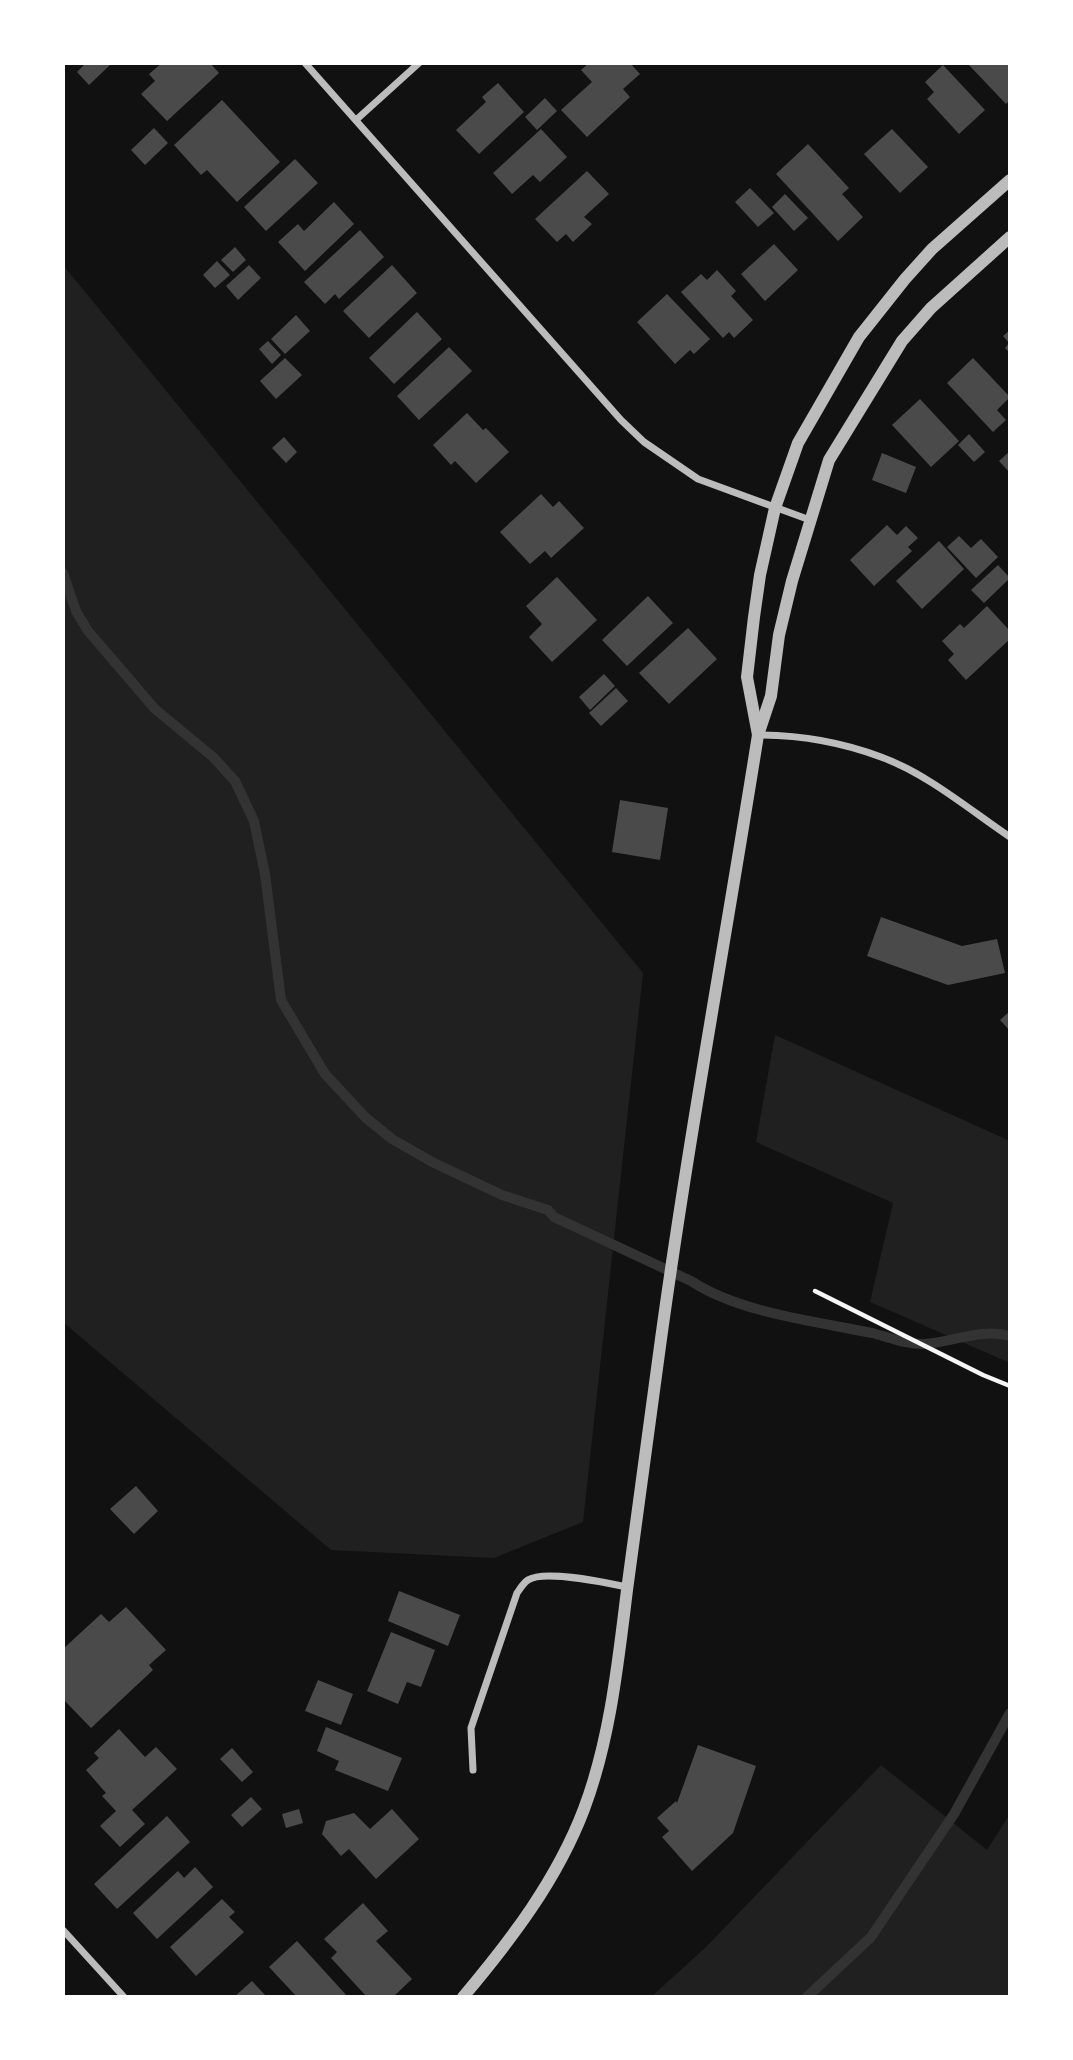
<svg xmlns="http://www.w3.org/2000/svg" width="1073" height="2060" viewBox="0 0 1073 2060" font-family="Karla,sans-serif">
<rect width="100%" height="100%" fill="#111"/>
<g fill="#202020">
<polygon points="63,265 643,973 583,1522 494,1558 331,1550 63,1322"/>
<polygon points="775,1035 1010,1141 1010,1363 870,1302 893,1203 756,1142"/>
<polygon points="881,1765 987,1850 1010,1814 1010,1997 651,1997 706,1947"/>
</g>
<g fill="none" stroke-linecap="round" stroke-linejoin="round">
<g stroke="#333" stroke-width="10">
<path d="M 63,573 L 76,611 L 88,631 L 155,709 L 213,757 L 235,781 L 254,821 L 265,874 L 281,1000 L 325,1074 L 366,1118 L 392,1139 L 434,1163 L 502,1195 L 548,1210 L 554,1217 L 691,1281 C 740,1313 814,1321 872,1333 C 888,1337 909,1345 925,1344 C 953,1342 981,1328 1010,1336"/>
<polyline points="807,1997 871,1937 954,1814 1010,1713"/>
</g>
</g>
<g fill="#4a4a4a">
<polygon points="86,63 108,63 110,65 89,85 77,72"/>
<polygon points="162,63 210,63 219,73 167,121 141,94 155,81 149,74"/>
<polygon points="589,63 630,63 640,74 623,89 630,97 587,137 561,110 592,82 581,70"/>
<polygon points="967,63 1010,63 1010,100 1006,104"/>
<polygon points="943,65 985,110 959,134 927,99 934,92 925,82"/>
<polygon points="498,83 524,112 479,154 456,130 486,102 482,97"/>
<polygon points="545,98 557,111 537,130 525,117"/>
<polygon points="222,100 280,162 237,202 207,170 201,175 174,145"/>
<polygon points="154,128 168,143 145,165 131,150"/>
<polygon points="541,129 567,157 540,182 533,175 512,194 493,173"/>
<polygon points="892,129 928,167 900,193 864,154"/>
<polygon points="808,144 849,188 842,194 863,217 838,241 776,174"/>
<polygon points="295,159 318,183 266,231 244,207"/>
<polygon points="587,171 609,194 584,217 592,224 573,242 566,234 557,242 535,219"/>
<polygon points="750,188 774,213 758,227 735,202"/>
<polygon points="785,194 808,218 794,231 772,207"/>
<polygon points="334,202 354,224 305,271 278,242 298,224 304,231"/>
<polygon points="360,230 384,257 339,299 335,294 325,304 304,282"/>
<polygon points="774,244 798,270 765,301 741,274"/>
<polygon points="235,247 246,260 233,272 221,260"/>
<polygon points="217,261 230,275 215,288 203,275"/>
<polygon points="249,265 261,278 238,300 226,286"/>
<polygon points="392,265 417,293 369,338 343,311"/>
<polygon points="717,270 736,291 731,296 753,320 734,338 729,332 723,338 681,292 701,274 707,280"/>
<polygon points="667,294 710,339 694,354 690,350 675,364 637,322"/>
<polygon points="417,312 442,339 394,384 369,358"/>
<polygon points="296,315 310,331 285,354 271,339"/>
<polygon points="1010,330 1010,353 1005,348 1009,343 1003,336"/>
<polygon points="268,341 281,355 272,364 259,349"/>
<polygon points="449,347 472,371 419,420 397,396"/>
<polygon points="285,358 302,375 276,399 260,381"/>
<polygon points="973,358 1010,397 997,410 1006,420 993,432 947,383"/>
<polygon points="920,399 959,441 931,467 892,425"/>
<polygon points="467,413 483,430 486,428 509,452 476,483 455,461 451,465 433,445"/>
<polygon points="969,434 985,452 974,462 958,445"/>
<polygon points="284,437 297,452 286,463 272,448"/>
<polygon points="1010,451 1010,473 999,461"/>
<polygon points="882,453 916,467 906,493 872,480"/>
<polygon points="541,494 553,507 559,501 584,528 551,558 545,551 530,564 500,532"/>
<polygon points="887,525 897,535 906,526 918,538 908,547 912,551 874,586 850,560"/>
<polygon points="959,536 971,548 981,539 998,557 976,578 947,547"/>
<polygon points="939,541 964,569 922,609 896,581"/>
<polygon points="998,565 1010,578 984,603 971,590"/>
<polygon points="557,577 597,620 552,662 529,637 542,624 526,606"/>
<polygon points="648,596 673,623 627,666 602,640"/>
<polygon points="987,606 1010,631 1010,639 966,680 948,660 954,654 942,641 960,624 964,628"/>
<polygon points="688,628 717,659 669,704 639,673"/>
<polygon points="604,674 615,686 590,710 579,697"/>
<polygon points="616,688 628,701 601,726 589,713"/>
<polygon points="620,800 668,808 660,860 612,852"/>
<polygon points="881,917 962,946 997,939 1005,973 948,985 867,956"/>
<polygon points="1010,1011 1010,1031 1000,1020"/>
<polygon points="136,1486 158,1511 134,1534 110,1509"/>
<polygon points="399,1591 460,1615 448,1646 388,1621"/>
<polygon points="126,1607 166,1650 149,1665 153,1670 91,1728 63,1699 63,1649 101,1614 109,1622"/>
<polygon points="391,1632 435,1650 421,1687 407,1682 398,1704 367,1691"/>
<polygon points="318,1680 353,1694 341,1725 305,1711"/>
<polygon points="326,1727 402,1758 388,1791 335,1770 339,1761 317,1751"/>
<polygon points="119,1729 145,1757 156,1747 177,1769 132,1810 145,1824 120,1847 100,1826 116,1811 102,1796 106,1793 86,1770 99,1758 94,1753"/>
<polygon points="698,1745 756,1766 733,1833 692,1871 662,1837 669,1831 657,1818 676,1801 677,1803"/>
<polygon points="232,1748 253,1772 242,1782 220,1759"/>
<polygon points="251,1797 262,1809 242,1827 231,1815"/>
<polygon points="299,1809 303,1823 286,1828 282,1814"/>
<polygon points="392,1809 419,1839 376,1879 349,1849 341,1856 322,1834 326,1821 354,1813 370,1829"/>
<polygon points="167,1816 190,1842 117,1909 94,1884"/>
<polygon points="195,1867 213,1887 157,1939 133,1913 178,1871 184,1878"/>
<polygon points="222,1899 235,1912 229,1917 244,1932 196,1976 170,1947"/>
<polygon points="363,1903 388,1931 376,1941 412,1979 393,1997 367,1997 331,1958 337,1952 324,1939"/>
<polygon points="297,1941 348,1997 297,1997 269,1967"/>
<polygon points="252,1981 267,1997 234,1997"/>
</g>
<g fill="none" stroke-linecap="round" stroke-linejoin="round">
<polyline stroke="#f5f5f5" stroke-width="4.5" points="815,1291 983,1375 1010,1386"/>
<g stroke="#bcbcbc" stroke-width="7">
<polyline points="305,63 621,420 644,442 698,479 810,520"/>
<polyline points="356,120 419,63"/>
<path d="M 758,735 C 801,735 841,742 881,757 C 926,773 970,810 1010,837"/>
<path d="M 473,1770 L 471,1728 L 517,1593 C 520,1589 524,1582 528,1580 C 544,1569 607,1583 627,1587"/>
<polyline points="63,1930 124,1997"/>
</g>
<g stroke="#bcbcbc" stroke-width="12">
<polyline points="758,735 747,677 754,617 760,575 775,508 798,443 859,337 905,279 932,249 1010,180"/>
<path d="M 463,1997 C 511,1940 557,1880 584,1809 C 610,1740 618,1663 627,1590 C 637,1513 648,1437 658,1361 C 686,1152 725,943 758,735 L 771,696 L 779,635 L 792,581 L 829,460 L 902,341 L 931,308 L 1010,237"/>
</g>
</g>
<rect width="1073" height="2060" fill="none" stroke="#ffffff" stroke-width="130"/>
</svg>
